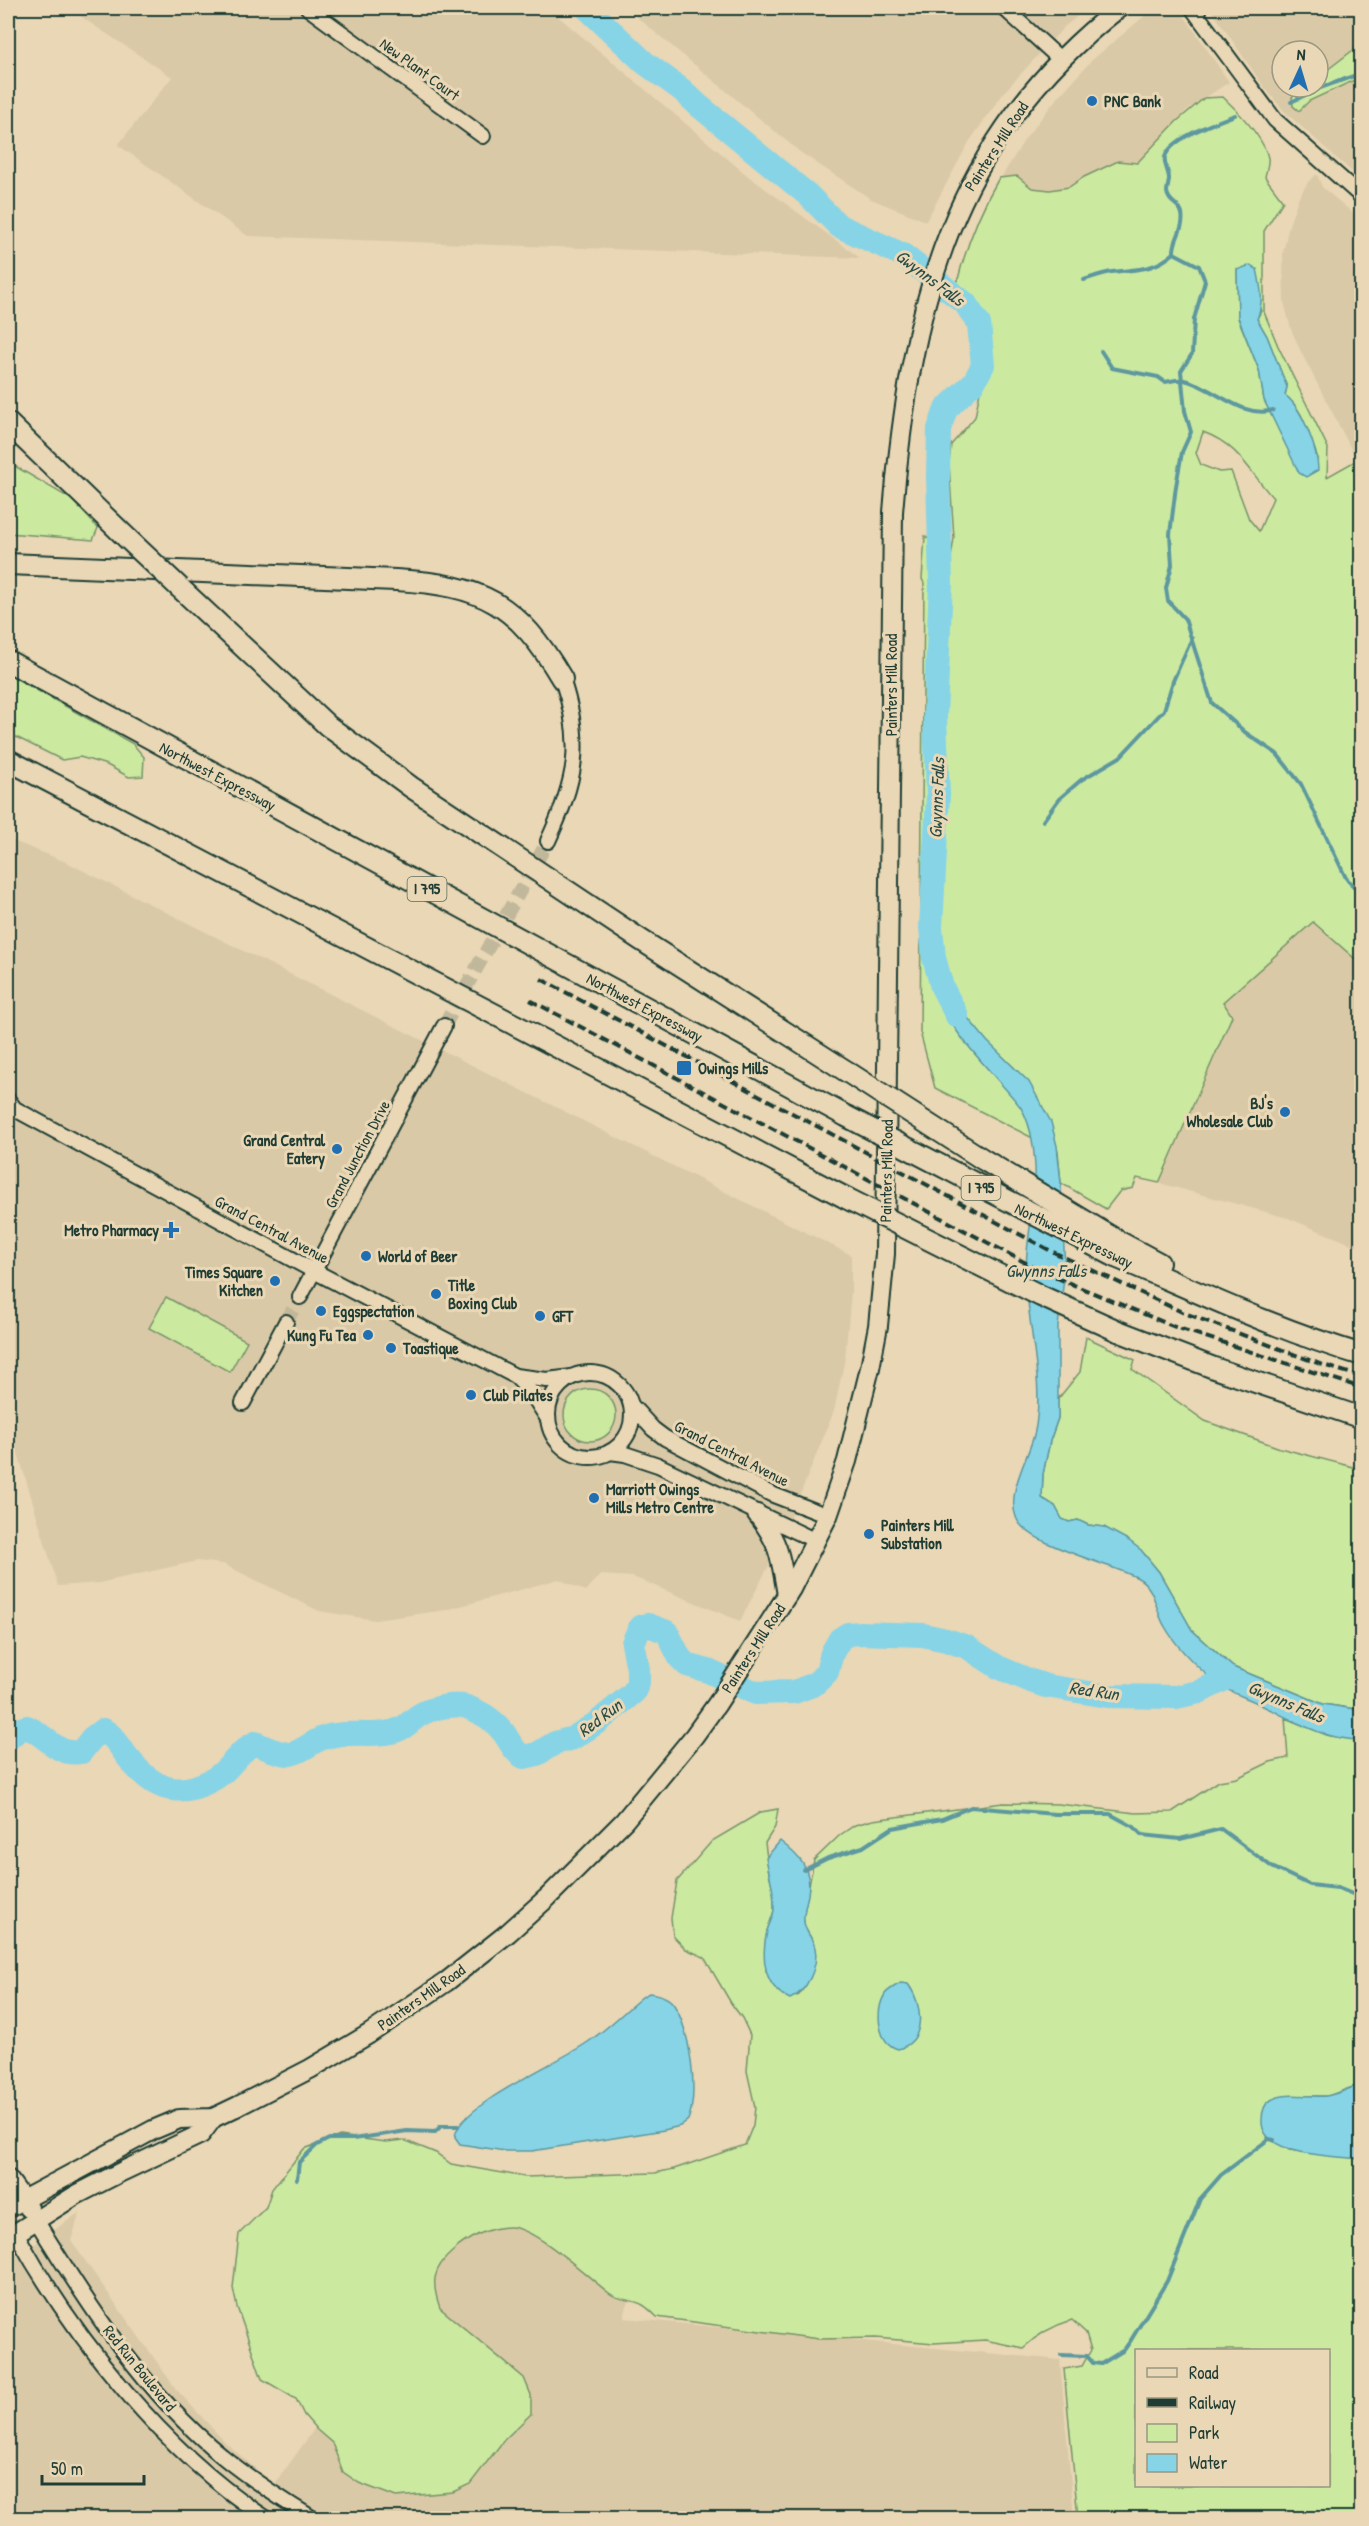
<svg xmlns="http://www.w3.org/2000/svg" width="1369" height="2526" viewBox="0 0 1369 2526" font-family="'Patrick Hand',sans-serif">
<rect width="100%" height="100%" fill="#e9d7b5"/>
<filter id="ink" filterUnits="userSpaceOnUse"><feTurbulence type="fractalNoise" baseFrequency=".0167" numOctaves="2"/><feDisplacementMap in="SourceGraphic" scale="12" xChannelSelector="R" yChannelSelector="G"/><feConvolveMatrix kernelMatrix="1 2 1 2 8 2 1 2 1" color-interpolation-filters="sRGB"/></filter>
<g filter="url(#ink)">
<g fill="#dac9a6" fill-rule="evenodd">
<polygon points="68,8 548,8 748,176 860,258 248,236 118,145 172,77"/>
<polygon points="626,8 1088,8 1064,27 1005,91 969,142 926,221 871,199 800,152"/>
<polygon points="1154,8 1179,8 1229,82 1187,110 1058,259 996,186 1025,139 1054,102 1091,61"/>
<path d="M 1210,8 L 1361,8 L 1361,180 L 1284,111 L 1264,87 ZM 1282,51 L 1318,51 L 1318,87 L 1282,87 Z"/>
<polygon points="1317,174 1322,187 1361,220 1361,468 1301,352 1291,329 1284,302 1283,253 1289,225 1298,199 1308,182"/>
<polygon points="8,839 66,862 851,1255 851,1292 845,1358 834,1411 780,1544 740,1621 633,1577 601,1575 585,1591 559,1579 446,1610 375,1620 319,1611 223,1564 197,1561 99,1583 58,1586 8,1420"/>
<polygon points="1313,922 1361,964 1361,1248 1288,1218 1159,1183 1231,1016 1223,1002"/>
<polygon points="350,2205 644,2233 624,2318 1060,2360 1074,2518 8,2518 8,2263 80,2212 71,2241 176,2389 224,2441 274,2485 351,2378"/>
</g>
<g fill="#cce9a0" stroke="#76936a" stroke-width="1.5" fill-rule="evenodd">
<path d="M 1361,44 L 1361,77 L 1309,101 L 1299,111 L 1293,106 L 1292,97 C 1300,87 1305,87 1318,87 L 1318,77 Z"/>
<path d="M 1223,97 C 1237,110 1264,138 1268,158 C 1269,163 1266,171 1265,177 L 1283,201 L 1264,231 L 1264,312 L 1278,346 L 1328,448 L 1327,477 L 1357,460 L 1361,468 L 1361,964 L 1313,922 L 1223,1002 L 1232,1016 L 1159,1183 L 1137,1178 L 1133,1188 L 1120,1191 L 1106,1209 L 1061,1183 L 1058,1151 L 935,1088 L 920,1032 L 924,583 L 922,579 L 925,536 L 951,558 L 954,538 L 949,463 L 951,445 L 975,417 L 989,345 L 987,326 L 956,287 C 965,249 979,212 999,178 L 1017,176 L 1032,188 L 1050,190 L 1069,187 L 1084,177 L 1118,161 L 1137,163 L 1176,122 L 1204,98 ZM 1237,270 L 1261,311 L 1257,319 L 1267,336 L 1287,387 L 1285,395 C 1304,409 1309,437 1318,458 L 1281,434 L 1264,400 L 1259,370 L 1238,318 ZM 1203,432 C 1239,445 1249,471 1273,498 L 1259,531 L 1249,519 L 1231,471 L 1219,472 L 1201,465 L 1196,453 Z"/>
<polygon points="8,462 71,499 98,528 93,540 8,533"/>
<polygon points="8,674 133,744 144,757 143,776 129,777 107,765 80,757 62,760 8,733"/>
<polygon points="166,1297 247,1341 230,1372 149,1328"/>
<polygon points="1086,1337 1135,1360 1132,1369 1205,1421 1280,1448 1361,1469 1361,1710 1323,1704 1233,1667 1192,1630 1159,1572 1141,1550 1104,1527 1088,1525 1078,1520 1069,1522 1062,1519 1055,1506 1042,1498 1043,1474 1050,1441 1058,1418 1058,1399 1080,1372"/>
<circle cx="590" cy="1415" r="26"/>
<path d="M 1285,1718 L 1329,1736 L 1361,1740 L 1361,2084 L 1328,2096 L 1294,2096 L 1267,2137 L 1289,2150 L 1361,2159 L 1361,2518 L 1078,2518 L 1064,2369 L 1082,2366 L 1091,2350 L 1086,2333 L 1072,2320 C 1052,2326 1038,2334 1023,2348 L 985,2340 L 934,2343 L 876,2338 L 819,2339 L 657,2317 C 653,2313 648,2308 643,2305 C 633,2299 619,2301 609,2293 C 587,2276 537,2229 511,2227 C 490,2226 468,2238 453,2251 C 432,2269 431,2283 440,2308 L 524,2378 L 531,2395 L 531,2414 L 504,2440 L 470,2484 L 453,2492 L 396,2497 L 359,2483 L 343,2472 L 332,2443 L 317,2430 L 304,2415 L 296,2399 L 262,2379 L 237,2307 L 233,2288 L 239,2234 L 266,2207 L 272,2189 L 304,2149 L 340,2136 L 386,2142 L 404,2140 L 436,2153 L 451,2164 L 525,2177 L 655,2173 L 674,2169 L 745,2145 L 753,2125 L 755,2107 L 747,2071 L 750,2035 L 742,2018 L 731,2003 L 704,1957 L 686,1949 L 673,1936 L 671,1918 L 677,1881 L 712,1841 L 761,1812 L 778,1809 L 775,1827 L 765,1843 L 769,1873 L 774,1892 L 774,1911 L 767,1931 L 765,1952 L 766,1971 L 790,1998 L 799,1995 L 807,1983 L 811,1938 L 805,1928 L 803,1917 L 814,1860 L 840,1835 L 855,1825 L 873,1820 L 1003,1803 L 1058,1804 L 1136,1813 L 1172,1812 L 1219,1781 L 1237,1778 L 1270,1762 L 1288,1758 ZM 1136,2350 L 1328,2350 L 1328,2486 L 1136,2486 Z"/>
</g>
<g fill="#87d4e7" stroke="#5d989f" stroke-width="1.5">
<path d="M 1250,265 L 1257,269 C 1261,287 1264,302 1257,319 L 1267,336 L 1287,387 L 1285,395 C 1302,408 1318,450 1318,470 L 1306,477 L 1299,473 L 1264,400 L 1259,370 L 1238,317 L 1237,270 Z"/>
<path d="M 942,987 L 953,993 L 963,1012 L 987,1041 L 1029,1082 L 1051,1122 L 1057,1146 L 1061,1183 L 1065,1271 L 1058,1326 L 1058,1418 L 1050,1441 L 1043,1474 L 1042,1498 L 1055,1506 L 1062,1519 L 1069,1522 L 1078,1520 L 1088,1525 L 1104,1527 L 1128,1540 L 1141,1550 L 1159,1572 L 1192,1630 L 1233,1667 L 1323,1704 L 1361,1710 L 1361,1740 C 1325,1740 1295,1721 1263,1706 C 1249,1698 1232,1694 1218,1684 C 1199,1669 1176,1647 1164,1625 C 1155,1610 1156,1588 1138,1578 C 1110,1563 1025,1545 1016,1517 C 1006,1491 1030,1456 1035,1431 C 1045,1382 1026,1321 1026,1271 C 1026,1236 1037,1201 1035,1166 C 1034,1148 1031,1124 1021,1108 C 1006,1085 927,1013 942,987 Z"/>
<path d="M 780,1841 C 799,1856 813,1869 808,1895 C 806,1904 803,1913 804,1922 C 805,1932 813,1938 815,1948 C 819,1966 807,1992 790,1999 C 763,1987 761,1957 767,1931 C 769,1923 774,1916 774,1909 C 775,1891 769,1875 766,1858 Z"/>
<path d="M 901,1983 L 908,1984 C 923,2004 927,2041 898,2049 C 877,2043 875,2011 885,1994 C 889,1989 895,1986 901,1983 Z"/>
<path d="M 649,1993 C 658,1994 669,1997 674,2005 C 690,2030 699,2093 688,2120 L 680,2126 L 664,2130 L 532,2151 L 505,2151 L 460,2144 L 455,2137 C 457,2106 560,2062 588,2042 C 607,2029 624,2012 642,1997 Z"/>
<path d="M 1361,2084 L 1361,2159 C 1336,2156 1260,2157 1262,2120 C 1262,2113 1264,2104 1271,2100 C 1286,2091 1309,2098 1326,2096 C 1338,2094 1350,2088 1361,2084 Z"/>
</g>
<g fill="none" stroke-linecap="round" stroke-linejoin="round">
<g stroke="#5d989f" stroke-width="4">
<polyline points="1291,102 1320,88 1362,73"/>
<path d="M 1235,115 C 1217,122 1171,138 1165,157 C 1163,164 1169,171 1169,179 C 1169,183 1167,188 1167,192 C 1168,203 1180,204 1182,214 C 1185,229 1173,239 1174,253 L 1199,266 L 1205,281 L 1194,319 L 1192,354 L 1181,371 L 1185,411 L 1191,432 L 1182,452 L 1176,486 L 1170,534 L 1172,565 L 1166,588 L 1168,601 L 1185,619 L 1212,703 L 1246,733 L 1277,754 L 1301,784 L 1346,878 L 1362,897"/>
<path d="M 1084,280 C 1093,277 1103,273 1112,272 C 1137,269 1154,271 1174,253"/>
<path d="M 1101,351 L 1112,368 L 1158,377 L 1165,382 C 1171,381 1178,379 1184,380 C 1213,386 1243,420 1273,410"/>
<polyline points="1043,821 1059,799 1081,780 1120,757 1164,710 1173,681 1192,638"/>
<polyline points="804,1870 828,1858 863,1847 892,1828 942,1819 971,1807 1055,1814 1110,1814 1134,1827 1142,1835 1180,1839 1221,1829 1272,1867 1310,1885 1338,1888 1362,1898"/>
<polyline points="297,2179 299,2162 317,2145 329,2139 353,2139 407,2131 435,2132 441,2126 458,2126"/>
<polyline points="1061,2355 1087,2356 1093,2363 1101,2364 1124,2350 1131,2340 1167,2281 1200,2199 1221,2175 1269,2139 1274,2140"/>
</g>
<g stroke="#87d4e7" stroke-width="24">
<polyline points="587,8 645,63 682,90 698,105 808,195 839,226 903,255 965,303 979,324 983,365 974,382 946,409 939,429 938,476 941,583 935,716 938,795 931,927 934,958 942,987 957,1016"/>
<path d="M 8,1739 L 18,1730 L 27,1727 C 48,1736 56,1756 81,1752 L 92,1738 L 103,1730 C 116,1736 121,1750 130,1760 C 153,1789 177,1798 210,1781 C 230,1772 236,1752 255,1743 C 266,1748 279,1754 290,1754 C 301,1753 313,1741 323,1738 C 347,1729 378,1739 400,1729 C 407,1726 412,1720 418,1716 C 430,1708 454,1703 467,1707 C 481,1712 495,1721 504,1733 C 510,1742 514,1752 524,1757 L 537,1754 L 555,1743 L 573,1738 L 598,1722 L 634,1692 L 638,1682 L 638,1669 L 633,1643 L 640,1627 L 648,1625 L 667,1632 L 680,1658 L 687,1665 L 708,1671 L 756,1693 L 794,1692 L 815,1684 L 827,1672 L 832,1653 L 840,1639 L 848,1634 L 860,1633 L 923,1635 L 946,1640 L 967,1647 L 998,1667 L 1031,1681 L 1046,1686 L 1108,1696 L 1176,1697 L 1199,1692 L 1227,1678"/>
</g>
<g stroke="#c1b89b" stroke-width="14" stroke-dasharray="14 7" stroke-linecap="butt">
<polyline points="444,1026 548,841"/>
<polyline points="286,1322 300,1297"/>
</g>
<defs>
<g id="minor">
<polyline points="308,8 483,136"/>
<polyline points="1004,8 1061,60"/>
<polyline points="1192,8 1275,120 1362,197"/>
<path d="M 548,841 C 576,780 584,744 562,679"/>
<polyline points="8,1100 15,1109 314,1271 515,1376 547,1380 572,1377"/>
<polyline points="300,1297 444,1026"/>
<circle cx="590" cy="1415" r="42"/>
<polyline points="515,1376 530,1391 548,1419"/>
<polyline points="243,1403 286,1322"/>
<polyline points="631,1405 653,1429 665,1438 771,1494 828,1516"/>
<polyline points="610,1452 625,1454 658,1465 816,1541"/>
<path d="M 36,2220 C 88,2305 144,2392 222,2456 C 250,2479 281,2499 312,2518"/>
<path d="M 16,2233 C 74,2338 165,2453 266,2518"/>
</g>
<g id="major">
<path d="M 757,1514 C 780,1543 781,1560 787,1595"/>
<polyline points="8,2179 29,2208"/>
<path d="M 8,2208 L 153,2130 L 179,2119 L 213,2118 L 238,2106 L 310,2069 L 369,2034 L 446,1982 L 508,1933 L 548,1897 L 624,1821 L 694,1736 L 717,1704 L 791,1589 L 828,1516 L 847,1461 L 870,1368 L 878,1326 L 885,1254 L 893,512 C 910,308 950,140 1119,8"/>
<polyline points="8,2238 76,2195 123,2171 201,2134 213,2118"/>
</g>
<g id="highway">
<polyline points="8,423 128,539"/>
<path d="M 8,564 L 396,580 C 483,585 517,603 562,679"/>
<polyline points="180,588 328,726 411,787 641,940 846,1071"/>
<polyline points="8,661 846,1116"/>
<polyline points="8,760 846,1198"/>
<polyline points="1118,1241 1159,1263"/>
<path d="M 1118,1258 C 1198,1292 1278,1330 1362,1355"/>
<polyline points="1118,1331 1214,1368 1362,1418"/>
</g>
</defs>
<use href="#minor" stroke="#1f3d34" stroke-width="18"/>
<use href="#major" stroke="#1f3d34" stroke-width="22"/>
<use href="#highway" stroke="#1f3d34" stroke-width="24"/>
<use href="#minor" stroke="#e9d7b5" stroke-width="14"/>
<use href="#major" stroke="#e9d7b5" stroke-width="18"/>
<use href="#highway" stroke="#e9d7b5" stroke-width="20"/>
<g stroke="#1f3d34" stroke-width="4" stroke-dasharray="9 4.5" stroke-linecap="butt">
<polyline points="541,979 1051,1251 1182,1312 1320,1364 1362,1377"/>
<polyline points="530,1000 1043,1272 1175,1327 1362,1388"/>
</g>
<defs>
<g id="highway-bridge">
<polyline points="128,539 180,588"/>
<polyline points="846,1071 984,1160 1118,1241"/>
<polyline points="846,1116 1118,1258"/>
<polyline points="846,1198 1041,1296 1118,1331"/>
</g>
</defs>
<use href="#highway-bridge" stroke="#1f3d34" stroke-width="24" stroke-linecap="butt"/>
<use href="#highway-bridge" stroke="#e9d7b5" stroke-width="20"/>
</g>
</g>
<g fill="#1f6fb2" stroke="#e9d7b5" stroke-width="2">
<circle cx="1092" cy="101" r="6"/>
<rect x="676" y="1060" width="16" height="16" rx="3"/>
<circle cx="1285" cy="1112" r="6"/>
<circle cx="337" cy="1149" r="6"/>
<path d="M168 1221h6v6h6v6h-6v6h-6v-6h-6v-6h6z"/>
<circle cx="366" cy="1256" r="6"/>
<circle cx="275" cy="1281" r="6"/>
<circle cx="436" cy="1294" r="6"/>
<circle cx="321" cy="1311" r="6"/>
<circle cx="540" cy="1316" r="6"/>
<circle cx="368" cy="1335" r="6"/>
<circle cx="391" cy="1348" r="6"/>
<circle cx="471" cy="1395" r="6"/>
<circle cx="594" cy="1498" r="6"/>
<circle cx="869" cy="1534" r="6"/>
</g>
<g text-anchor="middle" stroke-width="6" stroke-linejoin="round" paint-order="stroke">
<g fill="#e9d7b5" stroke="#5c6b5b" stroke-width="1.5">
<rect x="407.5" y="877" width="39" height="24" rx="4.5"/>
<rect x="961.5" y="1176" width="39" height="24" rx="4.5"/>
</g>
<g font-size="15" font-weight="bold" fill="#1f3d34">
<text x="427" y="894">I 795</text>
<text x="981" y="1193">I 795</text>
</g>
<g font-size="16" fill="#1f3d34" stroke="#e9d7b5">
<text transform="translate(420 69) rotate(36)" y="6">New Plant Court</text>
<text transform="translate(996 146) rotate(-57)" y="6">Painters Mill Road</text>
<text transform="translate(891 685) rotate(-90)" y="6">Painters Mill Road</text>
<text transform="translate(218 776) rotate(28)" y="6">Northwest Expressway</text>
<text transform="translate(645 1007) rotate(28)" y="6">Northwest Expressway</text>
<text transform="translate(357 1154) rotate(-62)" y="6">Grand Junction Drive</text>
<text transform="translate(886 1171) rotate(-89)" y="6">Painters Mill Road</text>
<text transform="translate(272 1229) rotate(28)" y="6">Grand Central Avenue</text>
<text transform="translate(1074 1235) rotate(26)" y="6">Northwest Expressway</text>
<text transform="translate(732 1453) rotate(27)" y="6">Grand Central Avenue</text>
<text transform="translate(753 1648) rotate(-57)" y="6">Painters Mill Road</text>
<text transform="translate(421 1997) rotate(-35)" y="6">Painters Mill Road</text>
<text transform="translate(140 2368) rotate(51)" y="6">Red Run Boulevard</text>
</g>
<g font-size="16" font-weight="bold" fill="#1f3d34" stroke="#e9d7b5" text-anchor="start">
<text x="1104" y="107">PNC Bank</text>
<text x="698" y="1074">Owings Mills</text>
<text x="1273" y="1109" text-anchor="end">BJ's<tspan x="1273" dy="18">Wholesale Club</tspan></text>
<text x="325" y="1146" text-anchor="end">Grand Central<tspan x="325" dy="18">Eatery</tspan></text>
<text x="159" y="1236" text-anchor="end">Metro Pharmacy</text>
<text x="378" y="1262">World of Beer</text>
<text x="263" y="1278" text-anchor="end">Times Square<tspan x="263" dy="18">Kitchen</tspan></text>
<text x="448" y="1291">Title<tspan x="448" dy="18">Boxing Club</tspan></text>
<text x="333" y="1317">Eggspectation</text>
<text x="552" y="1322">GFT</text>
<text x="356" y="1341" text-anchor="end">Kung Fu Tea</text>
<text x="403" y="1354">Toastique</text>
<text x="483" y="1401">Club Pilates</text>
<text x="606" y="1495">Marriott Owings<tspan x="606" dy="18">Mills Metro Centre</tspan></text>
<text x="881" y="1531">Painters Mill<tspan x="881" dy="18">Substation</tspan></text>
</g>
<g font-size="18" font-style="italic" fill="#294c46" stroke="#e9d7b5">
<text transform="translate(930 278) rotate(37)" y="6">Gwynns Falls</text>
<text transform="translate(937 798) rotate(-88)" y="6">Gwynns Falls</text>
<text x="1046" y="1277">Gwynns Falls</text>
<text transform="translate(1094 1691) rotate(8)" y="6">Red Run</text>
<text transform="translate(1286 1702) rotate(23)" y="6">Gwynns Falls</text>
<text transform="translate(600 1718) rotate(-37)" y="6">Red Run</text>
</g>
</g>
<rect width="1369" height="2526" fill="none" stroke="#e9d7b5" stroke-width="30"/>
<rect x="15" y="15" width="1339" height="2496" fill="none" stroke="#1f3d34" stroke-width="2" filter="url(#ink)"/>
<rect x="1135" y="2349" width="195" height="138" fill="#e9d7b5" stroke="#989981" stroke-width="1.5"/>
<rect x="1147" y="2368" width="30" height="9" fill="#e9d7b5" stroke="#989981" stroke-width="1.5"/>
<text x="1189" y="2379" font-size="18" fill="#1f3d34">Road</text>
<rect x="1147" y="2398" width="30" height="9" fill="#1f3d34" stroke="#989981" stroke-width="1.5"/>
<text x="1189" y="2409" font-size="18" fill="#1f3d34">Railway</text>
<rect x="1147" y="2424" width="30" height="18" fill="#cce9a0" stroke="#989981" stroke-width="1.5"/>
<text x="1189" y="2439" font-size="18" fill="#1f3d34">Park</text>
<rect x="1147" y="2454" width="30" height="18" fill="#87d4e7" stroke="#989981" stroke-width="1.5"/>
<text x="1189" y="2469" font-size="18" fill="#1f3d34">Water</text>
<g transform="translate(1300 69) rotate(4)"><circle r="28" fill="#e9d7b5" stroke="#989981" stroke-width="1.5"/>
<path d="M0-4.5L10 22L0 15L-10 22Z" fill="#1f6fb2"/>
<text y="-9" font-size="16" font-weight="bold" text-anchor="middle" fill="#1f3d34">N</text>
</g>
<path d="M42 2475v9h102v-9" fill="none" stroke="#1f3d34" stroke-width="3"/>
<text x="51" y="2475" font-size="18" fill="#1f3d34" stroke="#e9d7b5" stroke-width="4.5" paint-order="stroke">50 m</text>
</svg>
